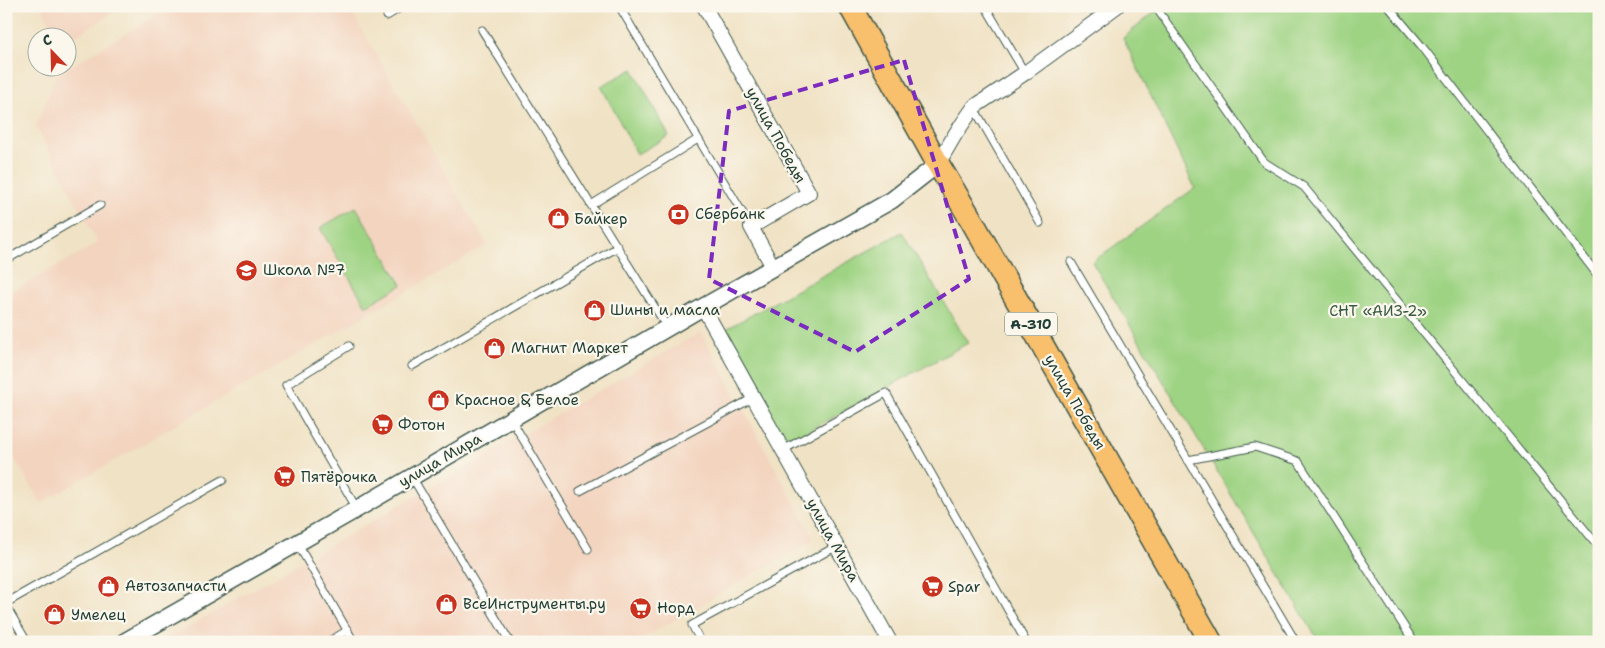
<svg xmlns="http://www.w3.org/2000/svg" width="1605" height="648" viewBox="0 0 1605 648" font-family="'Shantell Sans',sans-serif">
<rect width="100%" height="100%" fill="#fbf7ec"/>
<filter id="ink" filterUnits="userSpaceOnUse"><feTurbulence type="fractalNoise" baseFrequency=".02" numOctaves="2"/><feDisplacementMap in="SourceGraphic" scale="10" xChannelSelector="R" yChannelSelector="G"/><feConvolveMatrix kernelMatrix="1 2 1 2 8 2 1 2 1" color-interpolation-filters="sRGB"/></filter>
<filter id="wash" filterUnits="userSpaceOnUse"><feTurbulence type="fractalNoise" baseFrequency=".0096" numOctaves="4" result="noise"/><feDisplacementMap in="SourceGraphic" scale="20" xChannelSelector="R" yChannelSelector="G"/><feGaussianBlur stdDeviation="1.12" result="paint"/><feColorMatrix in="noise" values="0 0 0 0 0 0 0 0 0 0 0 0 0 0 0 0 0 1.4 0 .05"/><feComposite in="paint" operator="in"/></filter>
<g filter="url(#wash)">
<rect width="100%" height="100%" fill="#f0e2c4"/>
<g fill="#f3d4bf">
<polygon points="41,6 125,6 68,40 68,38 58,37"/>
<polygon points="172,6 348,6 487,245 41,503 6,444 6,295 98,243 36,127 56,75"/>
<polygon points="701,332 814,539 637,642 162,642"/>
</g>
<g fill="#9ed383" stroke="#5e885c">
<polygon points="1162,6 1593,6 1599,14 1599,642 1319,642 1092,262 1195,188 1123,38"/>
<polygon points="633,69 669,136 637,154 601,86"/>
<polygon points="356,207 402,285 366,306 320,228"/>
<polygon points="902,232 968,343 785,444 726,329"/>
</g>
</g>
<g filter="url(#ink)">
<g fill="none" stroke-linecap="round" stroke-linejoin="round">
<defs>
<g id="service">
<polyline points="619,6 751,227"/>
<polyline points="985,6 1025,73"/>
<polyline points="1155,6 1264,162 1304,187 1599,547"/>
<polyline points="1388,6 1424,49 1599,277"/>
<polyline points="387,16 403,6"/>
<polyline points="482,30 667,327"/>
<polyline points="974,108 1040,223"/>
<polyline points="591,205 698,139"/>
<polyline points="6,260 100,205"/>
<polyline points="1071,262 1296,642"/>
<polyline points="349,346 286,385 357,509"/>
<polyline points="412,366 618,247"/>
<polyline points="511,419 588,549"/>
<polyline points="783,450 886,393 1026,642"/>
<polyline points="1188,460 1255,447 1298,461 1414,642"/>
<polyline points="412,477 510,642"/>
<polyline points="580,491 753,398"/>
<polyline points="297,543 354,642"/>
<polyline points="6,603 223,480"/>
<polyline points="6,606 27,642"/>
<polyline points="328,642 348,630"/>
<polyline points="701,642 692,625 837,546"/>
</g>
<g id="minor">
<polyline points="704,6 809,193 751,227 773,267"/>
<polyline points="938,164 956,133 974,107 1025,73 1117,6"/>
<polyline points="703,307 890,642"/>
</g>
<polyline id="tertiary" points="124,642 357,509 703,307 892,200 938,164"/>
<polyline id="trunk" points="850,6 938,164 972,221 1211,642"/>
</defs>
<use href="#service" stroke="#3e564a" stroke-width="9"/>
<use href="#minor" stroke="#3e564a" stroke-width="16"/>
<use href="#tertiary" stroke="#3e564a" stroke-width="19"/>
<use href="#trunk" stroke="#3e564a" stroke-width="25"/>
<use href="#service" stroke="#fff" stroke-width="7"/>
<use href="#minor" stroke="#fff" stroke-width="14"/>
<use href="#tertiary" stroke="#fff" stroke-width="16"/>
<use href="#trunk" stroke="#f8bf6c" stroke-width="22"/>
</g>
</g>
<path fill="none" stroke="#7b2cbf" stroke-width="4" stroke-dasharray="10 6" stroke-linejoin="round" d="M 904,60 L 969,279 L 855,352 L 709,279 L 729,111 Z"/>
<defs>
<symbol id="bank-disc" viewBox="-11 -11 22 22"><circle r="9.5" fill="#c8321e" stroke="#fbf7ec"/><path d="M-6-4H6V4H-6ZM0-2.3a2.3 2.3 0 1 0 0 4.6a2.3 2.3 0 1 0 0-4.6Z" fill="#fff"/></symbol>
<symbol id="shop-disc" viewBox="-11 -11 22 22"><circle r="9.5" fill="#c8321e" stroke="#fbf7ec"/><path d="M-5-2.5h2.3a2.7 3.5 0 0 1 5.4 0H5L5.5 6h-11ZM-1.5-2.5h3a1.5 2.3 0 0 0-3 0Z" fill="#fff"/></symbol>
<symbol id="school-disc" viewBox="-11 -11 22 22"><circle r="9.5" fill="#c8321e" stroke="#fbf7ec"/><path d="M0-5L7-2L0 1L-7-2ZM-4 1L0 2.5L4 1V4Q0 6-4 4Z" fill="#fff"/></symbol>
<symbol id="supermarket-disc" viewBox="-11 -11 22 22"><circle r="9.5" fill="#c8321e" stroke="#fbf7ec"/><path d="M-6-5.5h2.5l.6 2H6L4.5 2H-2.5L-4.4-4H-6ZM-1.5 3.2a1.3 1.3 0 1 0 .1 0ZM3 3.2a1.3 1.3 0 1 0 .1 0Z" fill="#fff"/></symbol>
</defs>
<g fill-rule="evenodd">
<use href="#bank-disc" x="666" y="202" width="25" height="25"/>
<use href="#shop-disc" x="546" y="206" width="25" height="25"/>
<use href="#school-disc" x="234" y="258" width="25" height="25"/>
<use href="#shop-disc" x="582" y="298" width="25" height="25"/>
<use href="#shop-disc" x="482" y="336" width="25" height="25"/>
<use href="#shop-disc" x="426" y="388" width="25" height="25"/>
<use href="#supermarket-disc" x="370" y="412" width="25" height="25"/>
<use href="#supermarket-disc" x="272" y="464" width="25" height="25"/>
<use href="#shop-disc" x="96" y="574" width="25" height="25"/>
<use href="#supermarket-disc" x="920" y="574" width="25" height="25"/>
<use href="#shop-disc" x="434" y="592" width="25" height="25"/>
<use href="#supermarket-disc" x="628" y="596" width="25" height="25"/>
<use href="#shop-disc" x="42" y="602" width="25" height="25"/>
</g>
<g text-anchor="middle" stroke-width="4.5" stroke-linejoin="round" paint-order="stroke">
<rect fill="#fbf7ec" stroke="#61756b" stroke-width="1" x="1005" y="312.5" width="52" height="23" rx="4"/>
<g font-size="14" font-weight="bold" fill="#1f3d34">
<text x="1031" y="329">А-310</text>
</g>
<g font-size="15" fill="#1f3d34" stroke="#fbf7ec">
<text transform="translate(776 135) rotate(61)" y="5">улица Победы</text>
<text transform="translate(1075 402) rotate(60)" y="5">улица Победы</text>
<text transform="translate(440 460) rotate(-30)" y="5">улица Мира</text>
<text transform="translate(833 540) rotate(61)" y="5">улица Мира</text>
</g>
<g font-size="15" fill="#1f3d34" stroke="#fbf7ec" text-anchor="start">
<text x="695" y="219">Сбербанк</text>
<text x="574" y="224">Байкер</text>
<text x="263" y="275">Школа №7</text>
<text x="610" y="315">Шины и масла</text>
<text x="511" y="353">Магнит Маркет</text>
<text x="455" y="405">Красное &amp; Белое</text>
<text x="398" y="430">Фотон</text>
<text x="301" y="482">Пятёрочка</text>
<text x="125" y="591">Автозапчасти</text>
<text x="948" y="592">Spar</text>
<text x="463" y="609">ВсеИнструменты.ру</text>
<text x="657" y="613">Норд</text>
<text x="71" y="620">Умелец</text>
</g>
<g font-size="15" fill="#385b44" stroke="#fbf7ec">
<text x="1378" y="316">СНТ «АИЗ-2»</text>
</g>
</g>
<rect width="1605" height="648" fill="none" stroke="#fbf7ec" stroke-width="25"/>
<g transform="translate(52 52) rotate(337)"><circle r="24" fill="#fbf7ec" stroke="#a3ada2"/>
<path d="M0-4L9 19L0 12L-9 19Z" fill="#c8321e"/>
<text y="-8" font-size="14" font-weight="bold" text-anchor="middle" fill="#1f3d34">С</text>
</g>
</svg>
